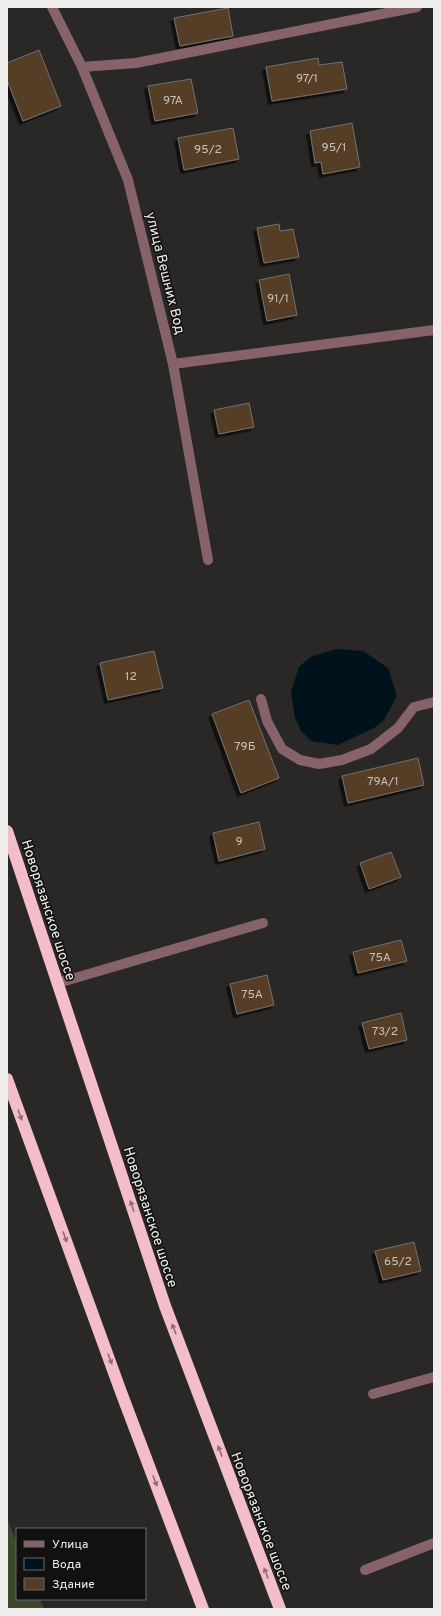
<svg xmlns="http://www.w3.org/2000/svg" width="441" height="1616" viewBox="0 0 441 1616" font-family="Overpass,sans-serif">
<defs>
<filter id="shadow"><feDropShadow dx="-3.5" dy="3.5" stdDeviation="0" flood-color="#0009"/></filter>
</defs>
<rect width="100%" height="100%" fill="#2a2826"/>
<polygon fill="#3b482e" points="7,1518 17,1543 17,1599 40,1599 44,1609 7,1609"/>
<polygon fill="#00131d" points="336,649 363,651 388,668 397,696 384,720 374,728 338,745 311,741 301,731 295,718 291,692 299,667 310,657"/>
<g fill="#543c28" stroke="#73716e" filter="url(#shadow)">
<polygon points="228,8 233,36 180,46 174,18"/>
<polygon points="39,50 61,106 23,121 7,80 7,63"/>
<polygon points="318,58 319,65 342,62 347,89 272,101 266,67"/>
<polygon points="191,79 198,113 155,121 148,86"/>
<polygon points="352,123 360,167 323,174 321,162 315,163 310,131"/>
<polygon points="233,128 239,159 184,170 178,138"/>
<polygon points="279,224 280,231 293,229 299,257 264,263 257,228"/>
<polygon points="289,274 297,315 267,321 259,280"/>
<polygon points="249,403 254,427 219,434 214,410"/>
<polygon points="154,651 163,688 108,700 100,663"/>
<polygon points="249,700 279,778 241,793 212,714"/>
<polygon points="418,758 424,785 348,803 342,776"/>
<polygon points="259,822 265,849 219,861 213,833"/>
<polygon points="391,852 401,877 369,889 360,863"/>
<polygon points="401,940 407,961 358,973 353,952"/>
<polygon points="267,975 274,1005 237,1014 230,984"/>
<polygon points="401,1013 407,1040 369,1049 362,1023"/>
<polygon points="414,1242 421,1271 383,1280 375,1251"/>
</g>
<g fill="none" stroke-linecap="round" stroke-linejoin="round">
<g stroke="#86626a" stroke-width="10">
<polyline points="52,7 82,67 128,180 173,364 208,560"/>
<polyline points="82,67 136,63 417,7"/>
<polyline points="173,364 434,330"/>
<polyline points="261,699 267,721 282,749 300,760 319,764 342,760 371,749 398,728 414,707 434,702"/>
<polyline points="58,983 263,923"/>
<polyline points="373,1394 434,1377"/>
<polyline points="365,1570 434,1543"/>
</g>
<g stroke="#f4bec9" stroke-width="12">
<polyline points="7,831 165,1306 280,1609"/>
<polyline points="7,1079 121,1392 203,1609"/>
</g>
</g>
<defs><path id="oneway-solid" d="M-6-.8H1V-3.2L6.5 0L1 3.2V.8H-6Z"/></defs>
<g fill="#8e7076">
<use href="#oneway-solid" transform="translate(20 1115) rotate(70)"/>
<use href="#oneway-solid" transform="translate(132 1206) rotate(-108)"/>
<use href="#oneway-solid" transform="translate(65 1237) rotate(70)"/>
<use href="#oneway-solid" transform="translate(174 1329) rotate(-111)"/>
<use href="#oneway-solid" transform="translate(110 1359) rotate(70)"/>
<use href="#oneway-solid" transform="translate(220 1451) rotate(-111)"/>
<use href="#oneway-solid" transform="translate(155 1481) rotate(69)"/>
<use href="#oneway-solid" transform="translate(266 1573) rotate(-111)"/>
</g>
<g text-anchor="middle" stroke-width="3" stroke-linejoin="round" paint-order="stroke">
<g font-size="12" fill="#c8c1ba">
<text x="307" y="82">97/1</text>
<text x="173" y="104">97А</text>
<text x="334" y="151">95/1</text>
<text x="208" y="153">95/2</text>
<text x="278" y="302">91/1</text>
<text x="131" y="680">12</text>
<text x="245" y="750">79Б</text>
<text x="383" y="785">79А/1</text>
<text x="239" y="845">9</text>
<text x="380" y="961">75А</text>
<text x="252" y="998">75А</text>
<text x="385" y="1035">73/2</text>
<text x="398" y="1265">65/2</text>
</g>
<g font-size="14" fill="#eeedeb" stroke="#121110">
<text transform="translate(166 273) rotate(76)" y="5">улица Вешних Вод</text>
<text transform="translate(49 910) rotate(72)" y="5">Новорязанское шоссе</text>
<text transform="translate(151 1217) rotate(72)" y="5">Новорязанское шоссе</text>
<text transform="translate(262 1521) rotate(69)" y="5">Новорязанское шоссе</text>
</g>
</g>
<rect width="441" height="1616" fill="none" stroke="#eeedeb" stroke-width="16"/>
<rect x="16" y="1528" width="130" height="72" fill="#121110" stroke="#6a6968"/>
<rect x="24" y="1541" width="20" height="6" fill="#86626a" stroke="#6a6968"/>
<text x="52" y="1548" font-size="12" fill="#eeedeb">Улица</text>
<rect x="24" y="1558" width="20" height="12" fill="#00131d" stroke="#6a6968"/>
<text x="52" y="1568" font-size="12" fill="#eeedeb">Вода</text>
<rect x="24" y="1578" width="20" height="12" fill="#543c28" stroke="#6a6968"/>
<text x="52" y="1588" font-size="12" fill="#eeedeb">Здание</text>
</svg>
